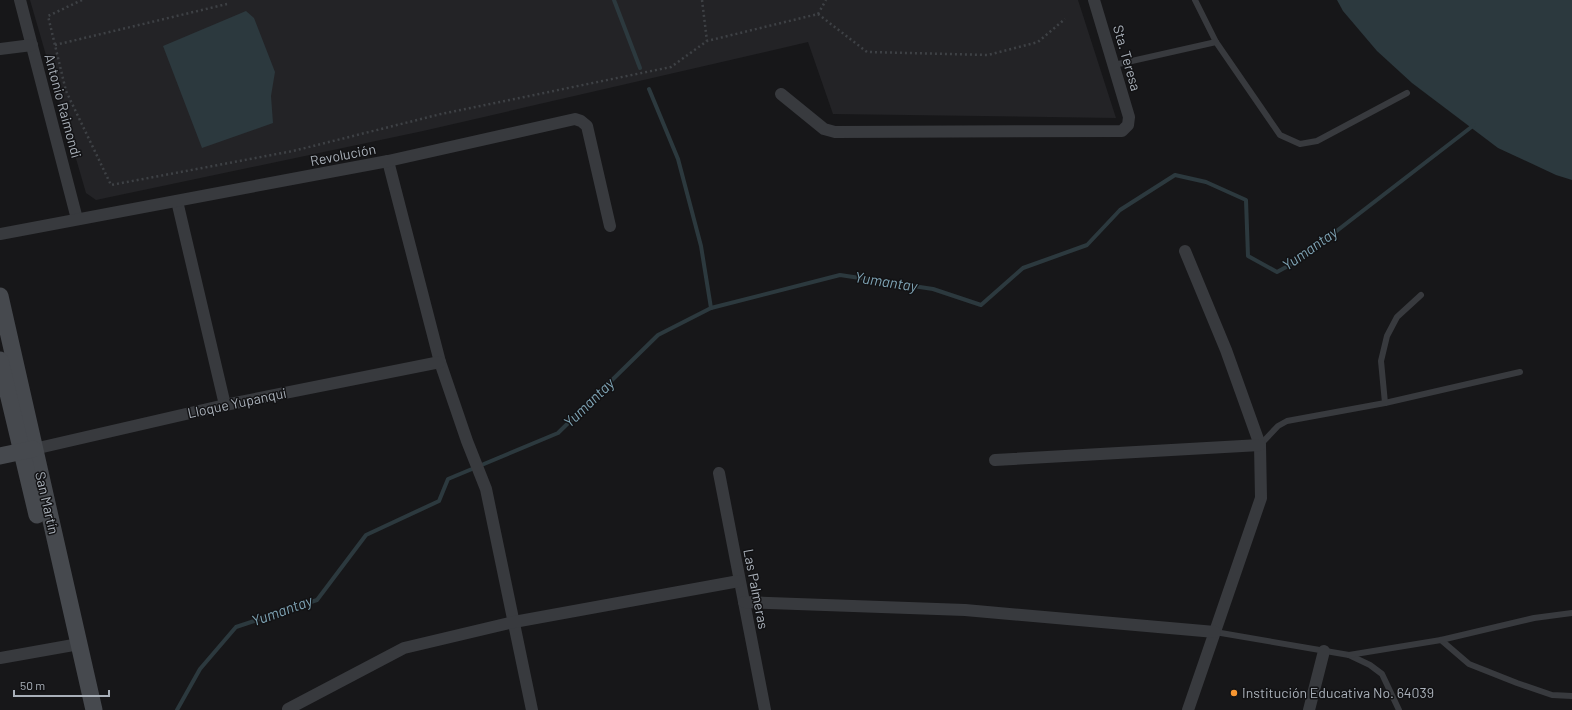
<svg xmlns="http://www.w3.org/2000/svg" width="1572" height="710" viewBox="0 0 1572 710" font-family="Barlow,sans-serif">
<rect width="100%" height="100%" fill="#171719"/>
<polygon fill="#232326" points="30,0 1078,0 1116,118 833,114 808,42 423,131 96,200 86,193"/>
<g fill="#2c393e">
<polygon points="1337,0 1572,0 1572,180 1556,175 1498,148 1412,83 1377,51 1343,11"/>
<polygon points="246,11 254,18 275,72 271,96 273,123 202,148 163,46"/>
</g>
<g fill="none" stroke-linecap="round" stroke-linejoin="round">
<g stroke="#2c393e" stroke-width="4">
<polyline points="614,0 640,68"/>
<polyline points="649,89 678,159 701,246 711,308"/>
<polyline points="177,710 200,669 236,627 317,600 366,535 439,501 448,479 558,433 658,335 711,308 840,275 933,289 981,305 1023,268 1087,245 1120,210 1175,175 1206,182 1246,200 1248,256 1277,272 1299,260 1474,125"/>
</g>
<g stroke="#3e4145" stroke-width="2.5" stroke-dasharray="2 3" stroke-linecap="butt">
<polyline points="82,0 48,16 66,91 111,185 293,151 441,114 671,67 707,41 818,14 867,52 988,55 1038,42 1065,19"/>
<polyline points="702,0 707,41"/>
<polyline points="818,14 826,0"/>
<polyline points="55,45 227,4"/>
</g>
<g stroke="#383a3e" stroke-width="6">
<polyline points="1195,0 1216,42"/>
<polyline points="1114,65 1216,42 1280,135 1300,144 1317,141 1407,93"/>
<polyline points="1385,403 1381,361 1387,336 1397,317 1421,295"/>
<polyline points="1260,445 1278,426 1287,421 1385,403 1520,372"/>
<polyline points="1215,632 1349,655 1370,665 1382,674 1399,710"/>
<polyline points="1441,640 1469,664 1517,683 1552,695 1572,696"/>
<polyline points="1349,655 1441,640 1534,618 1572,613"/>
</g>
<g stroke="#383a3e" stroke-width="12">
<polyline points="20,0 77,219"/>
<polyline points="0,49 32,45"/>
<polyline points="781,94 824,129 835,132 1122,131 1128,125 1129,117 1094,0"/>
<polyline points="388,161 440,362 467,441 486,489 532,710"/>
<polyline points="177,201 225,405"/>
<polyline points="0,234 388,161 575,119 581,121 587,126 610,226"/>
<polyline points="1185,251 1226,350 1260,445 1261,498 1188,710"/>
<polyline points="34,449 225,405 440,362"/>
<polyline points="995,460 1260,445"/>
<polyline points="719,473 765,710"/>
<polyline points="744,602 965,610 1215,632"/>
<polyline points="0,658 79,644"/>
<polyline points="288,709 404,648 514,622 739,581"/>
<polyline points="1309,710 1324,651"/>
</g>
<g stroke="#46494e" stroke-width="17">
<polyline points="0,296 94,710"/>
<polyline points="0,360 37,515"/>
<polyline points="0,456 33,449"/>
</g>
</g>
<circle fill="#f79631" stroke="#121214" stroke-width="1.5" cx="1234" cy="693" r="4"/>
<g text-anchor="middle" stroke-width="3" stroke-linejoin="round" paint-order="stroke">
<g font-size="14" fill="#a9b0b9" stroke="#121214">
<text transform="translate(1127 58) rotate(74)" y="5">Sta. Teresa</text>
<text transform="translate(63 106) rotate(75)" y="5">Antonio Raimondi</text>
<text transform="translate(343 155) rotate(-11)" y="5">Revolución</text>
<text transform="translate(237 403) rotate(-12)" y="5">Lloque Yupanqui</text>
<text transform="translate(47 503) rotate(77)" y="5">San Martín</text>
<text transform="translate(756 589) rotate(79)" y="5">Las Palmeras</text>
</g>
<g font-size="14" fill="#a9b0b9" stroke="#121214" text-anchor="start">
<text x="1242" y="698">Institución Educativa No. 64039</text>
</g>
<g font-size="15" font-style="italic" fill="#7fa4b5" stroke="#121214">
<text transform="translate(1310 249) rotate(-35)" y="5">Yumantay</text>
<text transform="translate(886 282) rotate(9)" y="5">Yumantay</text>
<text transform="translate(589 403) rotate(-44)" y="5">Yumantay</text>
<text transform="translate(282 611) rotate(-20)" y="5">Yumantay</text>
</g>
</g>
<path d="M14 690v6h95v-6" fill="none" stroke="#a9b0b9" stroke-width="2"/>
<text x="20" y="690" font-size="12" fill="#a9b0b9" stroke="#121214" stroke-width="3" paint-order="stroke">50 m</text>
</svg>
